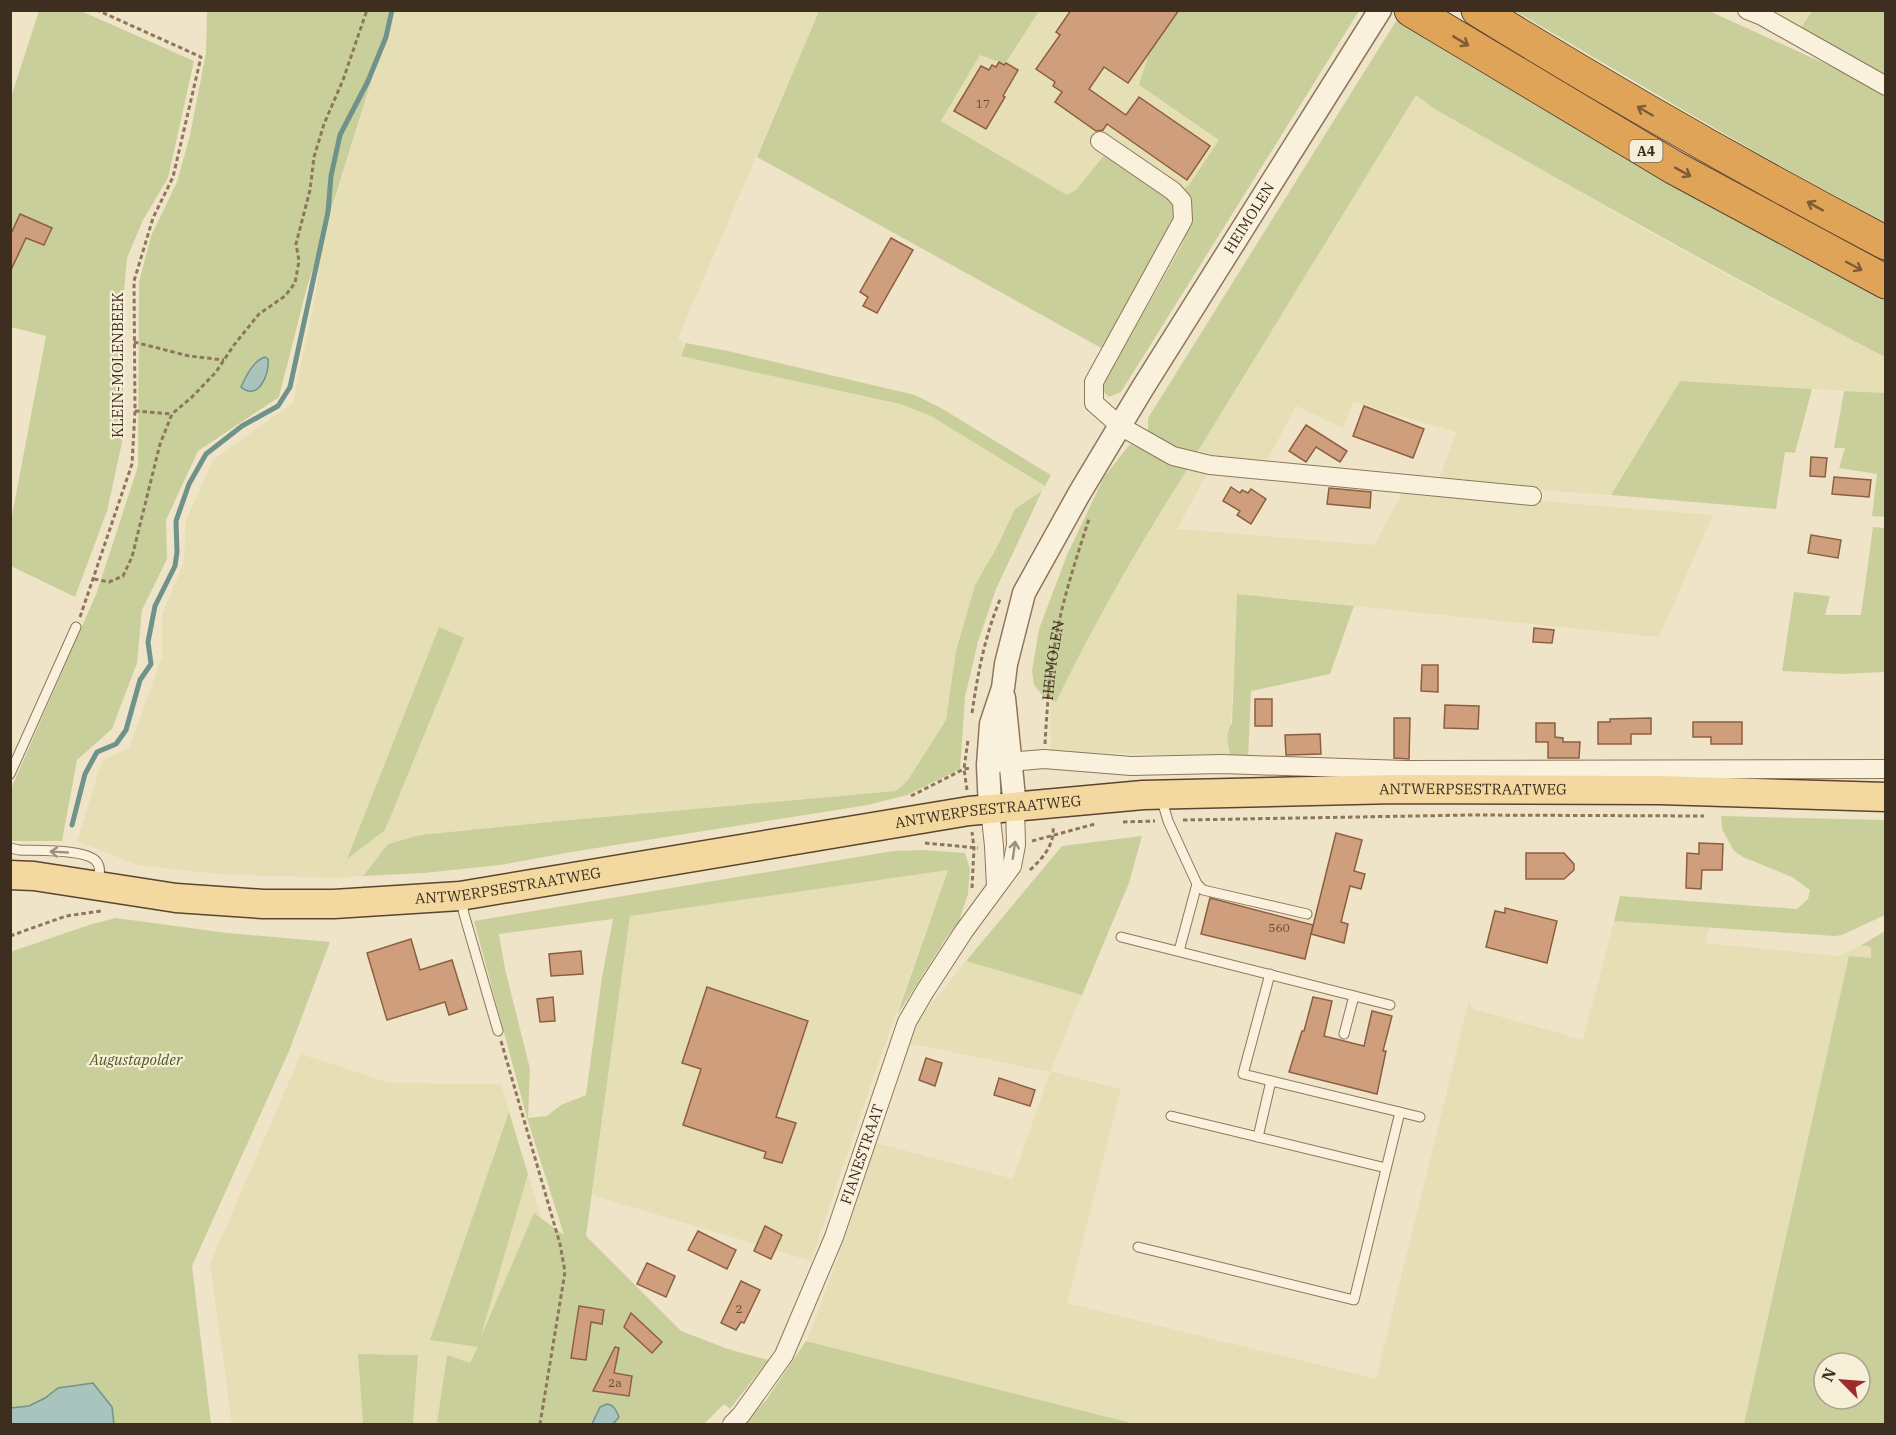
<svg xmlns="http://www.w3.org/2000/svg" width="1896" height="1435" viewBox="0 0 1896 1435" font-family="'IBM Plex Serif',serif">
<rect width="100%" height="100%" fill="#f0e4c8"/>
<g fill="#e6deb5" fill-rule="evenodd">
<path d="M 393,11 L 819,11 L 678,338 L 685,344 L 681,355 L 900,404 L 931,416 L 1045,486 L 1042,491 L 1029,500 L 975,585 L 956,651 L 946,720 L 908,780 L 896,791 L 570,820 L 373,862 L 363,876 L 339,878 L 218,874 L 138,865 L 77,841 L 102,761 L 129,748 L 162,657 L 162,615 L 184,561 L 186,520 L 213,460 L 293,403 L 316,293 L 321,247 ZM 439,628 L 463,639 L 385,830 L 348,858 Z"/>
<polygon points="1039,11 1178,11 1139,85 1219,140 1189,185 1181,191 1106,153 1076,190 1067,195 941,121 980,55 1005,64"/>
<polygon points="1744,11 1812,11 1797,34"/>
<polygon points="1416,95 1433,108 1650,232 1757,291 1885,357 1885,393 1680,381 1611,495 1438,482 1456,432 1353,402 1343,428 1296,406 1263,468 1195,456"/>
<polygon points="1188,468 1208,472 1177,529 1374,545 1404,490 1713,515 1659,637 1237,594 1231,723 1227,730 1231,757 1051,751 1050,700 1056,702 1084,644 1157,517"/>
<polygon points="948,870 872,1081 811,1261 592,1195 630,916"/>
<polygon points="1614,921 1710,927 1705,943 1837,956 1860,946 1868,946 1871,949 1872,958 1849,957 1744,1424 1135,1424 807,1341 844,1241 876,1143 1013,1179 1050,1072 908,1043 924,1013 966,961 1082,995 1050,1071 1121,1089 1067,1303 1376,1379 1469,1001 1473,1009 1583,1040"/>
<polygon points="301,1054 390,1083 501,1084 509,1112 430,1340 478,1346 528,1174 558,1271 516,1424 413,1424 418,1355 358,1354 363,1424 232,1424 210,1264"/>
</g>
<g fill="#c9cf9b" fill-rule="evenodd">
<polygon points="39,11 81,11 194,61 168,178 143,220 127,258 123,302 123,438 107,511 75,597 11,566 11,521 46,336 11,327 11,97"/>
<polygon points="207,11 393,11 306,291 279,397 198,451 166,520 167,559 142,610 137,663 112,729 77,760 62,841 12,841 10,791 97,592 138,466 139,282 151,236 177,182 190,135 206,53"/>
<polygon points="819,11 1039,11 1005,64 980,55 941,121 1067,195 1076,190 1106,153 1169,196 1178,206 1178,214 1103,349 757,157"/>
<polygon points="1177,11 1359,11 1121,392 1109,397 1103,391 1105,381 1182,245 1188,225 1181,191 1189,185 1219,140 1139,85 1152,44"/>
<path d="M 1515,11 L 1709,11 L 1885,91 L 1885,222 C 1759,157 1638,83 1515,11 Z"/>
<polygon points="1812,11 1885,11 1885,75 1797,34"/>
<path d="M 1396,21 L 1468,65 L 1654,173 L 1885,300 L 1885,357 C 1732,278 1582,193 1433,108 L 1416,95 L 1195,456 L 1161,439 L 1148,431 L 1148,418 Z"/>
<polygon points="686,343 728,351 915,395 941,408 1051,475 1045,486 931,416 900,404 681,356"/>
<polygon points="1680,381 1812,389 1795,453 1785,452 1776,509 1611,495"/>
<polygon points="1844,391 1885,393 1885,517 1872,516 1877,474 1839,468 1845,448 1834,448"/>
<path d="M 1130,444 L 1179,466 L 1188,468 C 1140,544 1095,621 1056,702 L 1043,696 L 1034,685 L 1032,671 L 1039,629 L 1067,555 L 1104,477 Z"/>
<polygon points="1042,491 996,589 978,642 965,697 960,769 907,795 868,805 571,852 500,865 424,873 363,876 388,844 421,835 570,820 896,791 908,780 946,720 956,651 975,585 996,549 1015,509"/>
<polygon points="1873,527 1885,528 1885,672 1842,674 1782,671 1794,592 1830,596 1825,615 1861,615"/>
<path d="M 1237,594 L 1354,606 L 1330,674 L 1251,691 L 1248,760 L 1231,757 C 1228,745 1224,733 1232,723 Z"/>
<polygon points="439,627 464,638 385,830 347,859"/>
<polygon points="1721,816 1885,820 1885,915 1842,935 1835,936 1614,921 1620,896 1797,909 1808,899 1810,890 1792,877 1743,857 1734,851 1722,829"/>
<polygon points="1142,836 1129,883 1082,995 966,961 1062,846"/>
<path d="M 924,850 L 965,853 L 970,869 L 968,894 L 958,924 L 947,937 L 897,1015 L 948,870 L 630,916 L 586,1236 L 681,1331 L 728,1349 L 768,1360 L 730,1409 L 724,1404 L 704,1424 L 437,1424 L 447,1355 L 470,1363 L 478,1347 L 430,1340 L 509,1112 L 528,1174 L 480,1339 L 534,1213 L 564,1235 L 527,1118 L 474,921 L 893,851 ZM 613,919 L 602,977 L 586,1095 L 561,1105 L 547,1116 L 528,1118 L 530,1069 L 505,969 L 499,934 Z"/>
<polygon points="116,918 227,933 330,942 289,1051 192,1266 211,1424 11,1424 10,952 92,924"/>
<path d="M 1885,931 L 1885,1424 L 1744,1424 L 1849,956 L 1871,958 L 1871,948 L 1868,946 L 1860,946 ZM 1824,1363 L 1860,1363 L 1860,1399 L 1824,1399 Z"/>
<polygon points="806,1341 1135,1424 744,1424 767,1399"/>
<polygon points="358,1354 418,1355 413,1424 363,1424"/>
</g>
<g fill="#a9c4bc" stroke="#6f938a" stroke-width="1.5">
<path d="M 265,357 L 268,359 C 270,374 258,402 241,387 C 246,376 253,361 265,357 Z"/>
<polygon points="93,1383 112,1407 114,1424 11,1424 11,1408 29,1406 45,1398 58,1388"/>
<path d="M 607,1404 C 614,1405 616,1410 619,1417 L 613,1424 L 592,1424 L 600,1407 Z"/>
</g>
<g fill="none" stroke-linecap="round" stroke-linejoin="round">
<polyline stroke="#6f938a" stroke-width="5" points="72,825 85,774 97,752 116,744 126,730 140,680 151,664 148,642 155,606 175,566 177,552 176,521 189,484 206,454 242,426 278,406 290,387 328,212 331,176 340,135 368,81 386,37 392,10"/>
</g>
<g fill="#cf9f7d" stroke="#8d5f41" stroke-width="1.5">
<polygon points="1071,10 1179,10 1128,83 1104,67 1089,89 1126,115 1139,97 1210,146 1187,180 1107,124 1103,130 1096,131 1055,102 1062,92 1053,86 1055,82 1036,69 1060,35 1056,32"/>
<polygon points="999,62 1004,65 1006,63 1018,70 1003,96 1005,97 986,129 954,111 981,66 989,70 992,65 996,67"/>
<polygon points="20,214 52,228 44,245 26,238 10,272 10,236"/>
<polygon points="891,238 913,250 877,313 863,306 868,297 860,292"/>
<polygon points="1364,406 1424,429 1413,458 1353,436"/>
<polygon points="1306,425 1347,451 1340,462 1316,447 1306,462 1289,451"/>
<polygon points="1811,457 1827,458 1825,477 1810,476"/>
<polygon points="1834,477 1871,480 1869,497 1832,494"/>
<polygon points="1231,487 1240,493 1242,490 1248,493 1251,489 1266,499 1251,524 1237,515 1240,511 1223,501"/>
<polygon points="1329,488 1371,492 1370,508 1327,504"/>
<polygon points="1811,535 1841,540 1838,558 1808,553"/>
<polygon points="1534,628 1554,630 1552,643 1533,642"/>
<polygon points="1422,665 1438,665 1438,692 1421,691"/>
<rect x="1255" y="699" width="17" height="27"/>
<polygon points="1445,705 1479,706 1478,729 1444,728"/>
<polygon points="1394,718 1410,718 1409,759 1394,758"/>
<polygon points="1651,718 1651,734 1631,734 1631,744 1598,744 1598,722 1610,722 1610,719"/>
<polygon points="1693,722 1742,722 1742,744 1711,744 1711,737 1693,737"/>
<polygon points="1536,723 1555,723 1555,737 1563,738 1563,742 1580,742 1579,758 1548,758 1548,742 1536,742"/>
<polygon points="1320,734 1321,754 1286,755 1285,735"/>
<polygon points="1336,833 1362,840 1354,871 1365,874 1361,889 1350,886 1341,922 1348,924 1344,943 1311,934"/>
<polygon points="1699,843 1723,844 1722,870 1702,870 1701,889 1686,888 1687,853 1699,854"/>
<polygon points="1526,853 1564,853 1574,864 1574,870 1564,879 1526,879"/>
<polygon points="1210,898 1313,925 1305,959 1201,934"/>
<polygon points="1505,908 1557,921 1547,963 1486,947 1495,911 1505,913"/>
<polygon points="411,939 420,970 452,960 467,1009 449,1015 445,1002 387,1020 367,953"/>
<polygon points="581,951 583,974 551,976 549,954"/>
<polygon points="707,987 808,1021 776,1117 796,1123 782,1163 764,1158 766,1152 683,1125 701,1069 682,1063"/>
<polygon points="553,997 555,1021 540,1022 537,999"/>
<polygon points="1313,997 1332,1001 1324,1036 1364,1046 1372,1011 1392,1016 1383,1051 1386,1051 1377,1094 1289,1072 1302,1031 1304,1031"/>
<polygon points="926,1058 942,1063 935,1086 919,1080"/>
<polygon points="999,1078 1035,1090 1030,1106 994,1095"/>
<polygon points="765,1226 782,1235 771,1259 754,1251"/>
<polygon points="698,1231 736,1250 727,1269 688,1250"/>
<polygon points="647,1263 675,1276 666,1297 637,1284"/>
<polygon points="741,1281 760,1290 744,1323 741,1322 736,1330 721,1323"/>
<polygon points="579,1306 604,1310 602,1324 591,1322 586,1360 571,1358"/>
<polygon points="631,1313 662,1342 652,1353 624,1327"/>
<polygon points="615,1347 619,1348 614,1373 632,1376 629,1396 593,1391"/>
</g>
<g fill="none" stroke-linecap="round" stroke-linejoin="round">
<defs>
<g id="service">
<polyline points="10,774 76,627"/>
<polyline points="1161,797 1168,821 1197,884 1203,890 1307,914"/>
<path d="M 10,848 L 19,850 C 35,851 92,848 98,864 C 101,869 99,877 98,883"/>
<polyline points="461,898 464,914 498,1031"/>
<polyline points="1121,937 1390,1005"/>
<polyline points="1179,951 1197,884"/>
<polyline points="1270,974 1243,1074 1420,1117"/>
<polyline points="1344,1034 1354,996"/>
<polyline points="1171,1116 1386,1168"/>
<polyline points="1258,1137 1271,1081"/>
<polyline points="1138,1247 1354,1300 1400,1112"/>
</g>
<g id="minor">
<polyline points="1747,10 1762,16 1886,86"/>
<polyline points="1100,141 1173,191 1182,201 1183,220 1094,382 1094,403 1120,426 1173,456 1210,465 1532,496"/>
<polyline points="997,763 1044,759 1131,766 1222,764 1405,770 1886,769"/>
<polyline points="990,809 994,846 996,887"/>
<path id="s2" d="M 732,1424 L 741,1415 L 784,1355 L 834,1237 L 907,1022 L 925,991 L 964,931 L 1012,866 L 1016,845 L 1015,807"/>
</g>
<g id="tertiary">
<polyline points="1004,698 1015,807"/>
<path id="s3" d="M 990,809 L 988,765 L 991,724 L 1003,688 L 1006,664 L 1024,593 L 1079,494 L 1142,389 L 1380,10"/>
</g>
<g id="primary">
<path id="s4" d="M 10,875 L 34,876 L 176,898 L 263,904 L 334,904 L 460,896 L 969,811 L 1143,795 L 1396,789 L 1660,790 L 1886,797"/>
</g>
<g id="motorway">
<polyline points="1411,10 1673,167 1886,282"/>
<path d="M 1478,10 C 1611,92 1747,170 1886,243"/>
</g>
</defs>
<use href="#service" stroke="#8d765c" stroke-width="11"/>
<use href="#minor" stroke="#8d765c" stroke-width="20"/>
<use href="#tertiary" stroke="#8d765c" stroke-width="25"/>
<use href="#primary" stroke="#5b4430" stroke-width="31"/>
<use href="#motorway" stroke="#5b4430" stroke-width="35"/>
<g stroke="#8d765c" stroke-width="3" stroke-dasharray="4.5 3" stroke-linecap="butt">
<polyline points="134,342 189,356 224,360"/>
<polyline points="135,411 172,414"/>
<polyline points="94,579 109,582 123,576 132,557 160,444 172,414 192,397 216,372 234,345 259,314 285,296 295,283 299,261 296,244 310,190 314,157 324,124 343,80 367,10"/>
<polyline points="80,617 132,464 135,411 134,281 153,218 173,177 201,57 97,10"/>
<path d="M 972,713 C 978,672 985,635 1001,597"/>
<path id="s1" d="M 1045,744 C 1047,710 1049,676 1055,643 C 1062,601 1076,559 1089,519"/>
<polyline points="967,790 964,769 968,740"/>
<polyline points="911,796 964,769 970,768"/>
<polyline points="1183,820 1471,815 1704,816"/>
<polyline points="1123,822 1155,821"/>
<polyline points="1032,841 1095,824"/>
<polyline points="925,843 978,848"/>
<path d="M 1030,870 C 1044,857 1055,844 1053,825"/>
<polyline points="972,888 974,848 972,832"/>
<polyline points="10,936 66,916 101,911"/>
<polyline points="501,1041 560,1244 565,1272 540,1424"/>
</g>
<use href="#service" stroke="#faf1dc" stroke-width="9"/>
<use href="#minor" stroke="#faf1dc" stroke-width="18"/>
<use href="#tertiary" stroke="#faf1dc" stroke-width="22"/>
<use href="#primary" stroke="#f3d9a0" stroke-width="28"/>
<use href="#motorway" stroke="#e0a458" stroke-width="33"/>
</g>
<defs><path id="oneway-shaft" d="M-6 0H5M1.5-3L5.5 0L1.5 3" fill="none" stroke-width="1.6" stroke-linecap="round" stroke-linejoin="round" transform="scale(1.5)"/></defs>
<g stroke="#7e5d36">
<use href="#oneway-shaft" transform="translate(1461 41) rotate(31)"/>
<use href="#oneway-shaft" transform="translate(1645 111) rotate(-150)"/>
<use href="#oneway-shaft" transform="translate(1683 172) rotate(29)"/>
<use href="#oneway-shaft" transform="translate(1815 206) rotate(-151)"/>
<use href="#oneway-shaft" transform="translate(1854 266) rotate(28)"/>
</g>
<g stroke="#9c907e">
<use href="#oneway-shaft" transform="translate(1014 850) rotate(-82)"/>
<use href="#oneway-shaft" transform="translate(59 852) rotate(-177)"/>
</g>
<g text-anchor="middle" stroke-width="4.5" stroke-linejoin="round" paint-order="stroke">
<g font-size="12" fill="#624a37">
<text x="983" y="108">17</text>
<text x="1279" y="932">560</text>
<text x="739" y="1313">2</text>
<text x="615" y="1387">2a</text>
</g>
<rect fill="#f7eed8" stroke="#756857" stroke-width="1.5" x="1629.5" y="140" width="33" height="22" rx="4.5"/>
<g font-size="14" font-weight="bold" fill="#3d2e20">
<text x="1646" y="156">A4</text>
</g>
<g font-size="15" fill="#3d2e20" stroke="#f7eed8">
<text dy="5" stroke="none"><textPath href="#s3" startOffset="658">HEIMOLEN</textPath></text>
<text transform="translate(118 365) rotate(-90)" y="5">KLEIN-MOLENBEEK</text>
<text dy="5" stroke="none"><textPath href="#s1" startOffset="84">HEIMOLEN</textPath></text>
<text dy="5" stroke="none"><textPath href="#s4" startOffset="1473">ANTWERPSESTRAATWEG</textPath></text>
<text dy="5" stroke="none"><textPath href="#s4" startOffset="987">ANTWERPSESTRAATWEG</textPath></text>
<text dy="5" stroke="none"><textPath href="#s4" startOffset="501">ANTWERPSESTRAATWEG</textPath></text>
<text dy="5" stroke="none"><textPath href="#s2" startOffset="302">FIANESTRAAT</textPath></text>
</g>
<g font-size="15" font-style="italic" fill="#4d5a26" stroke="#f7eed8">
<text x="136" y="1065">Augustapolder</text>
</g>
</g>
<rect width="1896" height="1435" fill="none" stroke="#3d2e20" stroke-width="24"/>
<g transform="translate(1842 1381) rotate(295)"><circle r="28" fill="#f7eed8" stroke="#ada18e" stroke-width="1.5"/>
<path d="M0-4.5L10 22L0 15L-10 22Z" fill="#9e2a2b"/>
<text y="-9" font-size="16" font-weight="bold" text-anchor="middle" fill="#3d2e20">N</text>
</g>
</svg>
